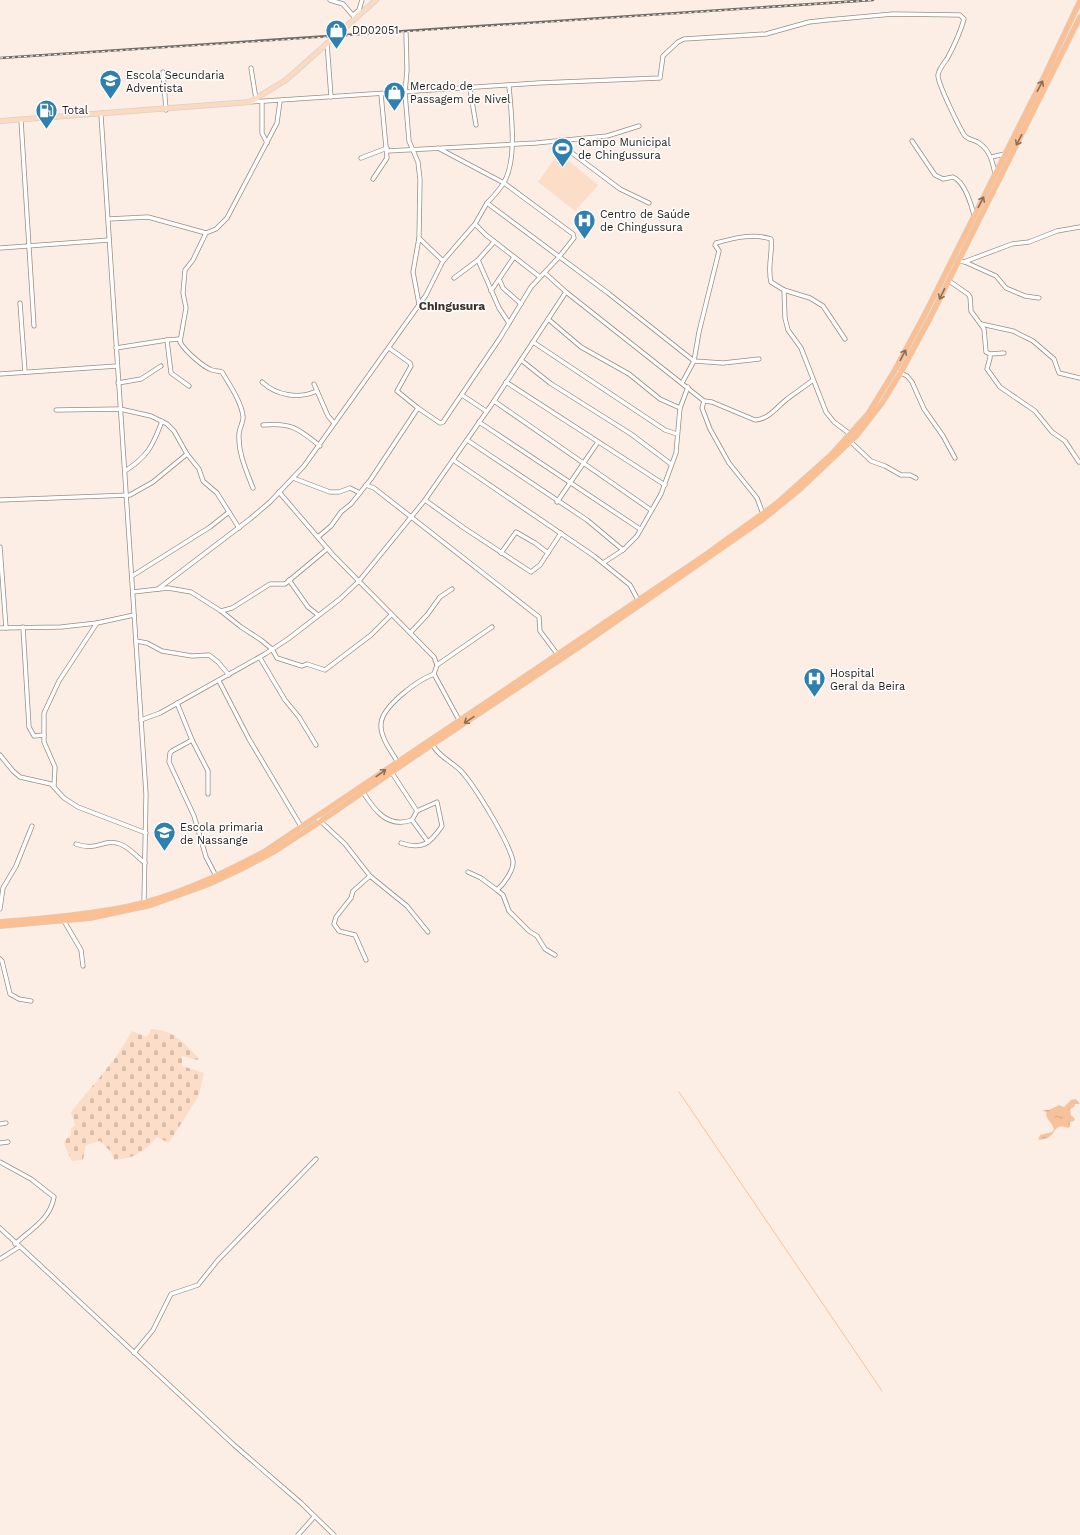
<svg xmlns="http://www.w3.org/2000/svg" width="1080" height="1535" viewBox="0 0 1080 1535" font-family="'Work Sans',sans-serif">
<defs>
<pattern id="cemetery-stones" width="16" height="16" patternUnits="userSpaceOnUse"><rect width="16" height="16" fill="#fcddc7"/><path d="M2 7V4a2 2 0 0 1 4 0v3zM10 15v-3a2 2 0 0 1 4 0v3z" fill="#d8bdaa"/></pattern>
<pattern id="water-ripples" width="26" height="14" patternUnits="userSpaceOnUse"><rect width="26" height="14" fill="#f5c29c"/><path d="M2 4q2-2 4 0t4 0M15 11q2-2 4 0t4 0" fill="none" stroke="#d2a686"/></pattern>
</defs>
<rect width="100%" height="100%" fill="#fceee5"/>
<path fill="url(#cemetery-stones)" d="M 150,1029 C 175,1030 182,1042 199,1058 L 198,1060 L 182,1056 L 182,1066 L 204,1073 L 199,1095 L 169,1143 L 157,1137 C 143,1153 135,1158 114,1160 L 111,1152 L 100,1141 L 86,1145 L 83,1160 L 72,1161 L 65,1147 L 64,1141 L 71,1135 L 71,1129 L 75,1125 L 71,1112 C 92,1086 116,1061 132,1031 L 146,1037 L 150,1033 Z"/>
<polygon fill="#fcddc7" points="559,153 598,185 575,211 538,182"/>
<path fill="url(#water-ripples)" d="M 1076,1099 L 1080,1104 L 1075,1104 L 1074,1107 L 1070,1109 L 1071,1115 L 1075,1119 L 1074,1121 L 1070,1122 L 1070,1127 L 1068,1128 C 1052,1122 1057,1137 1044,1139 C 1042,1140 1040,1139 1038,1140 L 1040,1135 L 1052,1132 L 1054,1129 C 1052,1122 1047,1121 1046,1114 L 1047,1113 L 1042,1110 L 1049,1110 L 1059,1105 L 1064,1107 L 1071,1100 Z"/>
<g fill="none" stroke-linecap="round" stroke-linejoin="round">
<polyline stroke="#f5c29c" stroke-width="1" points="679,1092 882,1391"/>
<defs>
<g id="minor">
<polyline points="330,0 343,4 355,18"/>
<polyline points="353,15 359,10 362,0"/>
<polyline points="406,33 407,70 405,93 409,141 418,162 420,180 419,238 413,272 419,304"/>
<polyline points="327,43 331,97"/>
<polyline points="251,68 256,99"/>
<polyline points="163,72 166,110"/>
<path d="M 509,86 C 511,113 518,161 503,184 C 499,190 493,197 487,203 L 608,293 L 694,361 L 723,363 L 759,359"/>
<polyline points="470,89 476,125"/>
<path d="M 250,102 L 538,83 L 660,78 L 663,56 L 678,42 L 684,39 L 766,34 L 809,22 L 827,20 L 893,14 L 960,15 L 964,19 C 960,34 954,46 947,59 C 944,63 939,69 938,75 C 937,82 960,129 965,136 C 969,140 975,140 979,143 C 990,150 993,163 995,174"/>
<polyline points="262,103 262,133 267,143"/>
<polyline points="101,115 146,794 144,902"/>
<polyline points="21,120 34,326"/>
<polyline points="560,140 572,153 620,189 649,203"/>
<path d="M 912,141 L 935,175 L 943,179 L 953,177 C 965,182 971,204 974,215"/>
<polyline points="387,151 536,143 607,136 639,126"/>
<polyline points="991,157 1005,154"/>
<polyline points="361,158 387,148"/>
<polyline points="373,179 387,158 381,94"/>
<polyline points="487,203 475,224 486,235 540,277"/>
<polyline points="108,219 148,217 206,233 216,229 227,218 277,123 280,101"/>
<path d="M 206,233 L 193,260 L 185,270 L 183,293 L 186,308 L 180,342 C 185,351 203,367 212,370 C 215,371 219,371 222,372 C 229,384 241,401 243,416 C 244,422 239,428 239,434 C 238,453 246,470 253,488"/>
<polyline points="419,238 443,261"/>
<polyline points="0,248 109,240"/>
<polyline points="478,260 499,308 509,323"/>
<polyline points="958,260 964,262 1012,244 1029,242 1057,231 1080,227"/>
<polyline points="965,262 996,276 1006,288 1025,296 1039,298"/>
<path d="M 545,273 L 566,292 L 704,401 L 712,402 L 755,420 C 769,419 776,408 787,399 C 795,393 804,387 813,380"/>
<polyline points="454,278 478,260 494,242"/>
<polyline points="500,281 503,288 521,304"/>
<polyline points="949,281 968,294 970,297 971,311 984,329 986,352 990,354 1004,353"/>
<polyline points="784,290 810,298 823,306 845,339"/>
<polyline points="491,291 514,257"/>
<polyline points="20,303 25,372"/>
<polyline points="548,319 581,347 629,374 660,399 680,408"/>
<polyline points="981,324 1013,331 1033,341 1054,359 1059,373 1080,378"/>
<polyline points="167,340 171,373 189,386"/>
<polyline points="533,342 665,430 677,434"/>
<polyline points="116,348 167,340 180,339"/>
<polyline points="990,354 990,358 987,369 1000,387 1035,411 1052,432 1065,441 1079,462"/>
<polyline points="521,360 550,383 631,434 671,464"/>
<polyline points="899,372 907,376 912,382 924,409 943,436 955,458"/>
<polyline points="0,374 117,366"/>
<path d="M 262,382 C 277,396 299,399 317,391"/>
<polyline points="506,382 665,485"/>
<polyline points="118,383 141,379 161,366"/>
<path d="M 682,383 L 694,361 L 699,332 L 719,251 L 715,245 L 716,243 C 734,238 753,233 771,239 C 773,252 767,267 771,282 L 784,290 L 785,318 L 788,330 L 801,348 L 826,412 L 834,422 L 850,434"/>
<polyline points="314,384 328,416 334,423"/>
<polyline points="462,395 486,411"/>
<polyline points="494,401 651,510"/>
<polyline points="704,401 702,408 710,429 729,463 757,498 763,514"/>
<polyline points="418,408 440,423 443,422 500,338 531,287 559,257 574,238 573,234 504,183 438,148"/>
<polyline points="56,410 120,409 151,416 167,424 174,431 187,454 199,469 203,481 217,493 239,528"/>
<polyline points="479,422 640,529"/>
<path d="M 263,425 C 291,422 299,429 320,446"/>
<polyline points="467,440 587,520 623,550"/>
<polyline points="851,442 871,461 885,466 901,475 910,475 916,478"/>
<polyline points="453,460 594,556 630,585 638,600"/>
<path d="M 125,471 C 147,457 153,446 162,421"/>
<polyline points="293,478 330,492 339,492 350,488 360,493"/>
<polyline points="366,485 374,488 539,617 540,631 558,655"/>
<polyline points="279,492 333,555 434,657 437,665 434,674 459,720"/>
<polyline points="0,500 130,495 153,482 187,454"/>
<polyline points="425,500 464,528 531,572 540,565 561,533"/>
<polyline points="557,502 598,442"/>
<polyline points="318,537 331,526 341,512 351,504 371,479 418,408 397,391 411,366 410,363 389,348"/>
<polyline points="0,547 6,628"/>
<polyline points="501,553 516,532 535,543 548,553"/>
<polyline points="603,563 623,550 637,536 661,494 676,453 680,408 688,387"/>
<polyline points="132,576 210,527 229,512"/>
<polyline points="289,580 308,607 318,615"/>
<polyline points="158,589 250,519 270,502 304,466 426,295 443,261 475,224"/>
<polyline points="133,592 168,588 191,592 221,611 241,627 261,640 272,649 277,658 302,666 307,664 325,670 371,635 391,615"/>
<polyline points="221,611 232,608 270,584 285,584 327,549"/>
<polyline points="23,627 29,727 34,736 44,735"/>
<polyline points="0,628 61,627 97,623 134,615"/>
<polyline points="411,632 427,615 440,597 452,589"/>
<polyline points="136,641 147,643 162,651 192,656 209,655 218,662 229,675"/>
<polyline points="260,658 285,700 299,717 316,745"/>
<polyline points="437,665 492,627"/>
<polyline points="219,681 249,739 302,828"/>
<polyline points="177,703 192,740 208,771 208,794"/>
<polyline points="141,720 160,713 265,654 288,639 340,599 359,581 425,500 494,401 566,292"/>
<polyline points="192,740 172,751 170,753 169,762 194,816 206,857 216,876"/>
<path d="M 432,744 C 439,757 451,761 461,771 C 475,786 509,842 513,861 C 514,870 504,884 497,890"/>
<polyline points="0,755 13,771 20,777 51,784 64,798 78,807 146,833"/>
<path d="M 397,761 C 391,751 380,737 381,724 C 382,706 418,680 434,674"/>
<polyline points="392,773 417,811 412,820 428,842"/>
<polyline points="54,786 55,767 44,742 44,713 59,681 97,623"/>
<path d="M 363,792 C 374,810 388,829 412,820"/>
<polyline points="317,818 345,844 370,876 407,906 428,932"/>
<path d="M 401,843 C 422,850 430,844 442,826 L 437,802 L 417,811"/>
<path d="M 76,844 C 97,852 104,838 120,844 C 129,847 137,857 145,863"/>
<polyline points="468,872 481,878 497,890 503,895 509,911 529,931 537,936 545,949 555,955"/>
<polyline points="0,909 3,888 16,866 32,826"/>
<polyline points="64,921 81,950 83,966"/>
<polyline points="0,959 2,961 10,994 19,999 31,1001"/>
<polyline points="366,960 355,935 339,931 334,924 336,917 351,898 353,891 370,876"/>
<polyline points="0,1124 6,1123"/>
<polyline points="0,1143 8,1142"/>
<path d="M 0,1162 L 31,1179 L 54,1197 C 50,1220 31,1229 15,1244"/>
<polyline points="0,1228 234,1445 301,1503 334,1535"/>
<polyline points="0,1259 19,1247"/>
<polyline points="134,1353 153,1330 171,1294 198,1285 218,1260 316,1159"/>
<polyline points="298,1535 314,1517"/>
</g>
<polyline id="major" points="0,121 250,102 286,80 376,0"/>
<g id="highway">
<path d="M 0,922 C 43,919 85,915 126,907 C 175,897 220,875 264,852 L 704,556 L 776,504 L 831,455 L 868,414 L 895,370 L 924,316 L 1045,75 L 1080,1"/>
<polyline points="0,926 90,918 151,905 209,884 241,869 275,851 321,821 418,754 582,645 762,520 799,490 857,435 882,403 901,372 931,316 1080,17"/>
</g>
</defs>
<use href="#minor" stroke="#998d85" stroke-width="5"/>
<use href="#major" stroke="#d2d2d1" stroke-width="6"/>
<use href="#highway" stroke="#d2d2d1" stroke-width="6"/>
<use href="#minor" stroke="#fff" stroke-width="3.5"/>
<use href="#major" stroke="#fdd9bd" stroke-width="4.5"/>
<use href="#highway" stroke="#fcbf91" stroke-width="5"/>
<defs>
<path id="rail" d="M 0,58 C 291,40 582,20 873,0"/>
</defs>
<use href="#rail" stroke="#716a64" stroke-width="2.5"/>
<use href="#rail" stroke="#fff" stroke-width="1" stroke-dasharray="3" stroke-linecap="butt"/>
</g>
<defs><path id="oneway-shaft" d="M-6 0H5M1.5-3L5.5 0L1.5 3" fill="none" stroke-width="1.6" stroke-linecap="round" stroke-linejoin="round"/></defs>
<g stroke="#8e6e54">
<use href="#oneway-shaft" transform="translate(1040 86) rotate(-63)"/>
<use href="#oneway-shaft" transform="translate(1019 140) rotate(117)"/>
<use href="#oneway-shaft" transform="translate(981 202) rotate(-63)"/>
<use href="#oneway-shaft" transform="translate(942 294) rotate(116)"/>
<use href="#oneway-shaft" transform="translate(903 355) rotate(-62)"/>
<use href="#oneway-shaft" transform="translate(469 720) rotate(146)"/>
<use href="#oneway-shaft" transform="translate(381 773) rotate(-36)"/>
</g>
<defs>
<symbol id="shop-pin" viewBox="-11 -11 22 30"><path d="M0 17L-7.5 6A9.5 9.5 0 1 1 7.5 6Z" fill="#2e80b1" stroke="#fff"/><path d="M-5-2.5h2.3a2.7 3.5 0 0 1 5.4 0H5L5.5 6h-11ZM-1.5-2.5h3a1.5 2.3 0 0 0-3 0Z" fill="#fff"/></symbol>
<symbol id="school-pin" viewBox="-11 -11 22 30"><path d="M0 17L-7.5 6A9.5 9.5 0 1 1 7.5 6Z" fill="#2e80b1" stroke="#fff"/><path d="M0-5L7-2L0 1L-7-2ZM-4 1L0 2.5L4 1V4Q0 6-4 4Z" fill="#fff"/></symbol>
<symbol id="fuel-pin" viewBox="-11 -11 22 30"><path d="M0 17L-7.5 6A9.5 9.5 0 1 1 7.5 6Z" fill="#2e80b1" stroke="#fff"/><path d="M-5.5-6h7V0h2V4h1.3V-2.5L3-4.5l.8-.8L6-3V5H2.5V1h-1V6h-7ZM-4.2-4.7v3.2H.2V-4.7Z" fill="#fff"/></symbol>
<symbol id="stadium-pin" viewBox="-11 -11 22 30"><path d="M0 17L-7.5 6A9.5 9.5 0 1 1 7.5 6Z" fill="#2e80b1" stroke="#fff"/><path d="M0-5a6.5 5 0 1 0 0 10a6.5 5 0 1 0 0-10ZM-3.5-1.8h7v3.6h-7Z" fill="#fff"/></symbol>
<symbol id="hospital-pin" viewBox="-11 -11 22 30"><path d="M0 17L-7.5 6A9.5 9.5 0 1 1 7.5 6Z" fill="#2e80b1" stroke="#fff"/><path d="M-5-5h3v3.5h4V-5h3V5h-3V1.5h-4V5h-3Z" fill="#fff"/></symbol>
</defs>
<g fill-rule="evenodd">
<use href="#shop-pin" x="324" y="18" width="25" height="34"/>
<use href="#school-pin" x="98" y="68" width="25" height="34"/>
<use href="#shop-pin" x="382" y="80" width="25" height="34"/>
<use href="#fuel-pin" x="34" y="98" width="25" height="34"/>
<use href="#stadium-pin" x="550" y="136" width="25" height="34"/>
<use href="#hospital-pin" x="572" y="208" width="25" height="34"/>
<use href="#hospital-pin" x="802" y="666" width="25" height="34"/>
<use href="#school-pin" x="152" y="820" width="25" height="34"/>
</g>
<g text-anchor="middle" stroke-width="3" stroke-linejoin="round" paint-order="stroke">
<g font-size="11" fill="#201c18" stroke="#fff" text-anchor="start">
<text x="352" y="34">DD02051</text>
<text x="126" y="79">Escola Secundaria<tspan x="126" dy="13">Adventista</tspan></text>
<text x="410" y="90">Mercado de<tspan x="410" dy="13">Passagem de Nivel</tspan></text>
<text x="62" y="114">Total</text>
<text x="578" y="146">Campo Municipal<tspan x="578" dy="13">de Chingussura</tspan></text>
<text x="600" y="218">Centro de Saúde<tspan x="600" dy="13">de Chingussura</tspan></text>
<text x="830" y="677">Hospital<tspan x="830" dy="13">Geral da Beira</tspan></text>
<text x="180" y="831">Escola primaria<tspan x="180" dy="13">de Nassange</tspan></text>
</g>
<g font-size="12" font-weight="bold" fill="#3c322b" stroke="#fff">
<text x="452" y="310">Chingusura</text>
</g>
</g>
</svg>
